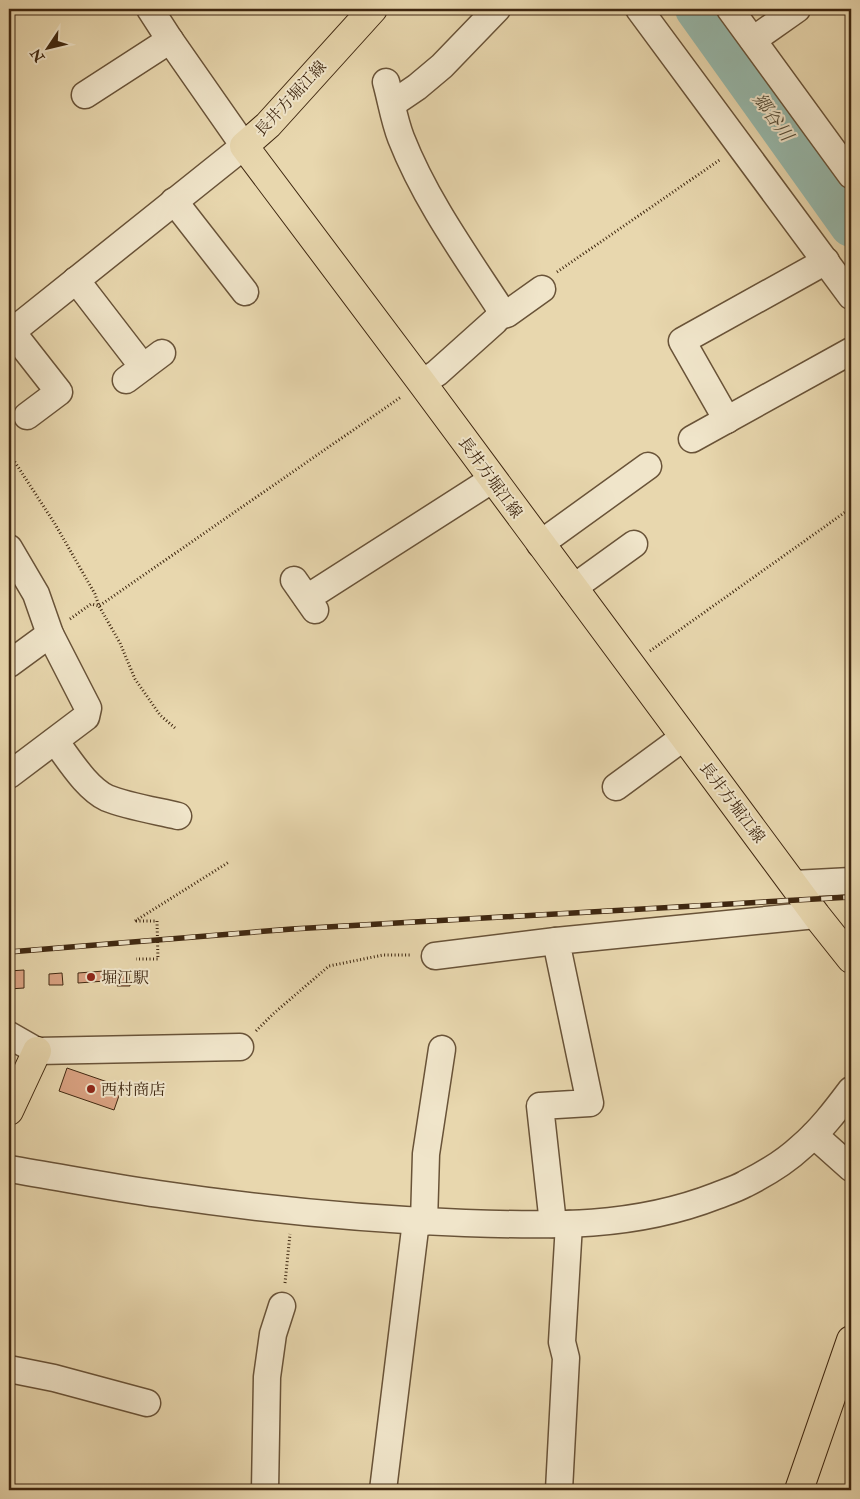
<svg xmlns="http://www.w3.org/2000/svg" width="860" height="1499" viewBox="0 0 860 1499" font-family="'IM FELL Double Pica','Noto Serif JP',serif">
<rect width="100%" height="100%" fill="#e8d7ae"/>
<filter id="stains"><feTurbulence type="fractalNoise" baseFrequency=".004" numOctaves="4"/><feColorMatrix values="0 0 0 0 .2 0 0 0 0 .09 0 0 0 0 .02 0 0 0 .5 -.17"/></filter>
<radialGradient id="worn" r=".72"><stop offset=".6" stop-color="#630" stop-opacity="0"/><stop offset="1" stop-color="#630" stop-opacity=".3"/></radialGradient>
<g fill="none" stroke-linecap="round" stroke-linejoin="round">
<polyline stroke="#97b9ac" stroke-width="42" points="696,9 851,226"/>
</g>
<g fill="#dba383" stroke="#3f2710">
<polygon points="24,970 24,988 9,989 9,971"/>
<polygon points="104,971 105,981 78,983 78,973"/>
<polygon points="62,973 63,985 49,985 49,974"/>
<polygon points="129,973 130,986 117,986 117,974"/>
<polygon points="67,1068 122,1087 114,1110 59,1091"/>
</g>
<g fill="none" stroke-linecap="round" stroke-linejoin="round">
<defs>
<g id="minor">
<polyline points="639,9 851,296"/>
<polyline points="730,9 851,175"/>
<polyline points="753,40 797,9"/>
<path d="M 386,82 C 391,100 394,120 401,138 C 425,199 463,252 499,307 L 499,316 L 495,321 L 437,373 L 422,383"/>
<polyline points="85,95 170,40"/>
<polyline points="392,104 417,87 442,66 497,9"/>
<polyline points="174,201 245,292"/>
<polyline points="76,280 143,367"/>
<polyline points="499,316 507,314 542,289"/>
<polyline points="12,332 59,392 27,416"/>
<polyline points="9,334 244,146 170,40 150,9"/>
<polyline points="126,380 162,353"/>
<polyline points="727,420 682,341 826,261"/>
<polyline points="692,439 851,351"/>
<polyline points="540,544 648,466"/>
<polyline points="9,548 36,594 50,634 88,708 86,717 9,775"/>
<polyline points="294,580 315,610"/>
<polyline points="573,588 634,544"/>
<polyline points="307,598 493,479"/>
<polyline points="9,664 50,634"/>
<path d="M 55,741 C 69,759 86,788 107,798 C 126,806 157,811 178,816"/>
<polyline points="616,787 684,737"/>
<polyline points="794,884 851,881"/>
<polyline points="435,956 556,941"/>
<polyline points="9,1035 37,1051 240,1047"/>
<polyline points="814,1135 851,1168"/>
<path d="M 9,1169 C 59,1177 109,1187 159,1194 C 260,1209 363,1219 465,1223 C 552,1226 634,1228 716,1196 C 726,1192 736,1189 745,1184 C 765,1174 785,1162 801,1147 C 820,1131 836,1110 851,1090"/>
<polyline points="424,1222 426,1154 442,1049"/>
<polyline points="553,1224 540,1106 590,1103 556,941 816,915"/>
<polyline points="9,1369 54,1378 147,1403"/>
<polyline points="265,1490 267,1377 273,1334 282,1306"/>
<polyline points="383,1490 416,1221"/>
<polyline points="559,1490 566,1358 562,1342 569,1224"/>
</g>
<g id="major">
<polyline points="373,9 268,125 244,146 422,383 816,915 851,959"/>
<polyline points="9,1111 37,1051"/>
<polyline points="799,1490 851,1340"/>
</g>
</defs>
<use href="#minor" stroke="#695338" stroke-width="29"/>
<use href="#major" stroke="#3f2710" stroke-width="30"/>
<g stroke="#3f2710" stroke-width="3" stroke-dasharray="1 2.5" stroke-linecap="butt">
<polyline points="557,272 721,159"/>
<polyline points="9,453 55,524 95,594 99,606 120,643 135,679 160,715 175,728"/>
<polyline points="70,619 91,604 99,606 401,397"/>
<polyline points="650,651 851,508"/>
<polyline points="135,921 229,862"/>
<polyline points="136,921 157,921 158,959 136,959"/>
<polyline points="256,1031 273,1014 329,966 383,955 411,955"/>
<polyline points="285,1283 290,1234"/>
</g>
<use href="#minor" stroke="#f0e5ca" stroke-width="26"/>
<use href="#major" stroke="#e8d7ae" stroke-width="28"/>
<defs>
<polyline id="rail" points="9,952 292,929 851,897"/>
</defs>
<use href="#rail" stroke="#3f2710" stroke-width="5.5"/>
<use href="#rail" stroke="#f0e5ca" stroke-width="4" stroke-dasharray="11" stroke-linecap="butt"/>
</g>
<g fill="#8f2418" stroke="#f0e5ca" stroke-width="2">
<circle cx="91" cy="977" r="5"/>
<circle cx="91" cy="1089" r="5"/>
</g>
<g text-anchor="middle" stroke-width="4" stroke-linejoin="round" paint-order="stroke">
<g font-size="16" fill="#3f2710" stroke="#f0e5ca">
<text transform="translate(290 98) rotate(-47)" y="6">長井方堀江線</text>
<text transform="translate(491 477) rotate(54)" y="6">長井方堀江線</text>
<text transform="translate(733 802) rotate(53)" y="6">長井方堀江線</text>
</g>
<g font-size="16" fill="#3f2710" stroke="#f0e5ca" text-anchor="start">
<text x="101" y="983">堀江駅</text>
<text x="101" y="1095">西村商店</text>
</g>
<g font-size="18" font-style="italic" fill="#554c37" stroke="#f0e5ca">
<text transform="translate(773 117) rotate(54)" y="6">郷谷川</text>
</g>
</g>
<rect width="860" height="1499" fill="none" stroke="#e8d7ae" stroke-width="30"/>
<rect x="10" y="10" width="840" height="1479" fill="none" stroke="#3f2710" stroke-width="2.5"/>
<rect x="15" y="15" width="830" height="1469" fill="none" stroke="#3f2710"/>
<g transform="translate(48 48) rotate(235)" stroke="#f0e5ca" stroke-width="4" paint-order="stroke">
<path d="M0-4L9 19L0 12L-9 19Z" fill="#3f2710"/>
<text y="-8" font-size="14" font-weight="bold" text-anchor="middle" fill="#3f2710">N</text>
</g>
<rect width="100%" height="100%" filter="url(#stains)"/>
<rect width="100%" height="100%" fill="url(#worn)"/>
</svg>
